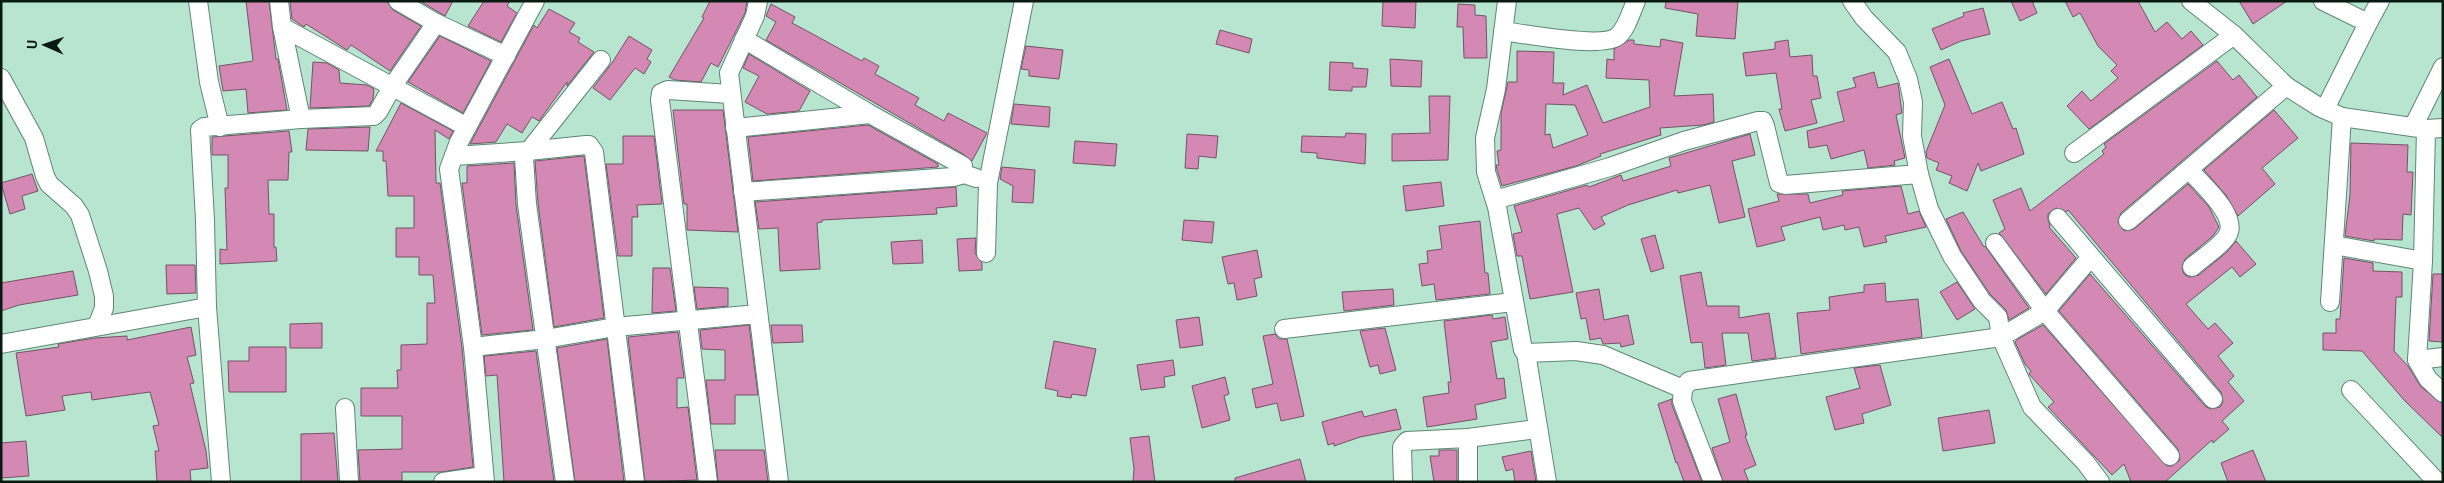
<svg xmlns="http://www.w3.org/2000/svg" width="2444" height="483" viewBox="0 0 2444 483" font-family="Roboto,sans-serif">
<rect width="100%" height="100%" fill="#b8e5cf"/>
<g fill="#d389b4" stroke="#755266" fill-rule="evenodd">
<polygon points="246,1 269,1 276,59 278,59 287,110 248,113 246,89 223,91 219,66 253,61"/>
<polygon points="290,1 387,1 393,10 421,26 390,71 351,45 347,50 306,24 304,27 292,19"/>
<polygon points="420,1 453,1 445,16"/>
<polygon points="484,1 510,1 507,6 517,13 501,42 468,26"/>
<polygon points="710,1 747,1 745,13 718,67 711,63 701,82 675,80 669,77 704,18 702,17"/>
<polygon points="1383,1 1416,1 1415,28 1382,26"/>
<polygon points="1666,1 1738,1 1735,39 1696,36 1698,14 1665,8"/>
<polygon points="2011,1 2032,1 2037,13 2020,21"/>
<polygon points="2065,1 2138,1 2155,32 2167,22 2182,39 2191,31 2203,45 2089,129 2067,106 2082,91 2091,101 2118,78 2111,71 2117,65 2098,46 2080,13 2073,17"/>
<polygon points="2239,1 2287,1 2253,24"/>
<polygon points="771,4 795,17 792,23 809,32 862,61 864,58 879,66 875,74 919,98 915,105 944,121 948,113 987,133 972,161 963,154 766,40 776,22 766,16"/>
<polygon points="1458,4 1475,5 1475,15 1486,16 1487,58 1464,58 1463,27 1457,27"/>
<polygon points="1983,8 1990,34 1961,41 1941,50 1932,29 1964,16 1963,13"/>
<polygon points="549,9 575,23 569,32 580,38 578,42 594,52 567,86 567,82 539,121 532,117 522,133 507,124 496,142 470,144 534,25 537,28"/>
<polygon points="1220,30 1252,39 1249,53 1216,44"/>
<polygon points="440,36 491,61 463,113 408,82"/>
<polygon points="629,36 652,50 647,59 651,62 644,74 635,68 610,100 593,88 612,63"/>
<path d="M 1661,39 L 1683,43 L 1674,96 L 1713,94 L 1714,122 L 1703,125 L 1660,128 L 1661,135 L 1600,154 L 1601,156 L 1576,166 L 1502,186 L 1497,170 L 1496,165 L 1499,165 L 1497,151 L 1501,150 L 1501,113 L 1508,82 L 1517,82 L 1517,51 L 1554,52 L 1553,83 L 1564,83 L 1563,95 L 1587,85 L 1603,123 L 1650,107 L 1649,80 L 1606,78 L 1607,59 L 1614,60 L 1614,49 L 1629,40 L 1634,40 L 1634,44 L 1660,47 ZM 1546,104 L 1575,105 L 1588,135 L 1553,148 L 1550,134 L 1545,135 Z"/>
<polygon points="1788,40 1790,57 1812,55 1813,76 1817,76 1821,98 1811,100 1817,123 1785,131 1779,109 1782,109 1776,73 1746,76 1743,53 1775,49 1775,42"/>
<polygon points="1026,46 1063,50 1059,79 1029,76 1029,70 1021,69"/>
<polygon points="749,54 810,91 799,111 767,114 745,102 759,76 743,68"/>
<polygon points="1390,59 1422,61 1421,87 1391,86"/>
<polygon points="1949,59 1972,114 2002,102 2013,129 2016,128 2024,154 1981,171 1978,163 1967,191 1949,183 1952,176 1936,170 1939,163 1927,158 1926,152 1945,105 1930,67"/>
<polygon points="2217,61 2233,80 2239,75 2257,97 2121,213 2118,222 2124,231 2134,229 2188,184 2209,207 2219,227 2213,236 2185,259 2182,268 2184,274 2189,277 2199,275 2227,252 2236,241 2256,264 2240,277 2232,267 2186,304 2208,329 2215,323 2233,343 2218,356 2234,376 2228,382 2244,401 2222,421 2229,429 2213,443 2212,440 2165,482 2131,482 2124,464 2112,475 2048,407 2054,402 2029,374 2031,371 2025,364 2015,342 2018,339 2043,325 2167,466 2172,466 2180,460 2178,449 2059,311 2090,274 2205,406 2210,409 2220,407 2223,402 2221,392 2068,210 2066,212 2056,208 2048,214 2048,219 2050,226 2049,227 2076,258 2046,294 1999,233 2005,229 1993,200 2021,188 2030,211 2104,154 2102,151 2106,147 2104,144"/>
<polygon points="313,62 327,63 339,70 340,83 367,85 374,89 373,99 369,106 310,108"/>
<polygon points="1330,62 1353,63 1353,68 1368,69 1366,87 1352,87 1352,91 1329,90"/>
<polygon points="1874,72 1878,88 1898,83 1902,113 1896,115 1905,158 1894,161 1895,165 1868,168 1864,150 1831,159 1827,145 1809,148 1807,131 1844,121 1837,92 1856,87 1853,78"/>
<polygon points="1429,96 1450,96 1448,160 1392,161 1392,134 1430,133"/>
<polygon points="401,103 453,131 449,139 435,130 436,183 440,183 462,348 473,467 441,472 402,472 402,481 360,481 358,450 402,449 402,416 361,416 361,388 398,388 397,370 401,370 401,345 427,344 427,303 435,303 433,275 419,275 419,257 396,257 396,228 414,228 414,196 388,196 386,161 383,161 383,151 376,151"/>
<polygon points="1014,104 1050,107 1049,127 1011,124"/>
<polygon points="673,110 723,110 738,232 687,230 687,204 684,204"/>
<polygon points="2274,110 2298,138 2262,168 2275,184 2238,216 2226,195 2204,170"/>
<polygon points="868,125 938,164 938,167 753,181 748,137"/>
<polygon points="370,127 368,151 306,150 308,129"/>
<polygon points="289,131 292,152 289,152 288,180 268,180 269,214 274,214 274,247 276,247 277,261 220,264 220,249 227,250 225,188 228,188 228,155 212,155 212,137"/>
<polygon points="1346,133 1366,134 1365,164 1317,158 1317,153 1301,152 1302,136 1345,137"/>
<polygon points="1187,134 1218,136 1216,158 1199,156 1198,169 1185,168"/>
<polygon points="1750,134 1755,155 1732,161 1745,217 1719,223 1710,185 1678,193 1677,190 1628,205 1601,217 1605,224 1594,230 1579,208 1557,214 1573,292 1530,299 1522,256 1517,256 1513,234 1522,232 1514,206 1587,185 1589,187 1621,175 1623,181 1671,166 1669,158"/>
<polygon points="623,136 654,136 662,204 637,205 638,217 632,217 632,256 618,256 606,164 623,164"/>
<polygon points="1075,141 1117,144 1115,166 1073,163"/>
<polygon points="2351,143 2408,145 2407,172 2413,172 2411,215 2403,214 2402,240 2374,239 2374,241 2345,236 2350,195"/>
<polygon points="584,156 604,318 554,327 538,203 535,161"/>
<polygon points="514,163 516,205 533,330 482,335 462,183 467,183 467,166"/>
<polygon points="1002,167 1035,170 1033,203 1012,202 1013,186 1000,179"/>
<polygon points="32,174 38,191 22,196 25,209 10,214 1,183"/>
<polygon points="1441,182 1444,206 1406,211 1403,186"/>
<polygon points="1901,186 1908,214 1919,211 1926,227 1885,236 1887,242 1864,247 1859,227 1845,230 1844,225 1823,230 1820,217 1781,227 1785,240 1757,247 1748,209 1779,201 1777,194 1808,194 1810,203 1843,195 1842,191"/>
<polygon points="956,187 957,206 936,208 937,214 822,220 822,222 817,223 820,269 780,271 778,228 759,229 755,202"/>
<polygon points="1963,212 1984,247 1985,246 2029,308 2009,320 2006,310 1990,294 1961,251 1946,219"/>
<polygon points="1184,220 1214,222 1212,243 1182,240"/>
<polygon points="1480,221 1485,273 1488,273 1490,294 1436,300 1434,284 1422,286 1419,264 1428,263 1427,251 1442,249 1439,226"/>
<polygon points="1655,235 1664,268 1651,272 1641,239"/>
<polygon points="976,238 975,253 982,263 982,270 959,271 957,239"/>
<polygon points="922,240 923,263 893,264 891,242"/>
<polygon points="1257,250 1262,277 1254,279 1257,296 1237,300 1234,283 1228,284 1222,257"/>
<polygon points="2344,258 2373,263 2373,271 2402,272 2402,297 2396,297 2394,351 2408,366 2421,387 2443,404 2443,438 2404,400 2362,351 2323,350 2323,333 2336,333 2336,319 2340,319"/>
<polygon points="166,265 195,265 196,293 167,294"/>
<polygon points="653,268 670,268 676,311 652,313"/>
<polygon points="73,271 78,295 19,305 1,311 1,283"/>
<polygon points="1701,272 1707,306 1739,306 1739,318 1769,313 1776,358 1752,361 1748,333 1722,333 1726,365 1705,368 1702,342 1691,343 1680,276"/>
<polygon points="2433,274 2443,274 2443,342 2429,341"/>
<polygon points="1957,282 1975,309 1957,320 1940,292"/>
<polygon points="1885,283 1886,302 1918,299 1922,337 1801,354 1797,313 1830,310 1829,297 1864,292 1864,285"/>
<polygon points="694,287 728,288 728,306 697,309"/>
<polygon points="1393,289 1394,305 1344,311 1342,292"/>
<polygon points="1599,289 1604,320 1628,315 1634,344 1621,347 1620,343 1603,344 1601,338 1590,340 1586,318 1581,319 1576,293"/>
<polygon points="1492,315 1493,319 1505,317 1508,339 1491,342 1497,379 1504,378 1506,398 1475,405 1477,419 1427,427 1423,397 1449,393 1448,382 1451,382 1444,321"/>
<polygon points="1199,317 1203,345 1180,348 1176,320"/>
<polygon points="322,323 322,348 290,348 290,324"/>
<polygon points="749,325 758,395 735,395 735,424 711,424 706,380 725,380 725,350 702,349 700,330"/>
<polygon points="771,325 802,325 803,342 773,343"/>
<polygon points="191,327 196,355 187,357 194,383 190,384 206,451 208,468 190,470 191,482 157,482 155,451 159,451 153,426 159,425 150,392 92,400 91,392 62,396 65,410 26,416 16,353 59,347 58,344 95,338 127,336 127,340"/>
<polygon points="1385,328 1396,370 1380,374 1378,365 1370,367 1360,331"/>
<polygon points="678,332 684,378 677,378 677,408 688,407 697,480 645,482 628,337"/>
<polygon points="1275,334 1279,339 1287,339 1304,416 1281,421 1277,403 1256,408 1252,389 1273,384 1263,336"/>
<polygon points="607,339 624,482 575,482 557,348"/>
<polygon points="1054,341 1096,349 1086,396 1072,394 1071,398 1057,396 1058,391 1045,388"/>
<polygon points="249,347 286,347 286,392 229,392 228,361 249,361"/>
<polygon points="536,351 554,482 504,482 497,375 486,376 484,356"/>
<polygon points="1173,360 1175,375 1164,377 1165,387 1141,390 1137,365"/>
<polygon points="1880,365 1891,405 1862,414 1864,423 1835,430 1826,397 1860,388 1854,368"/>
<polygon points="1225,377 1229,394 1224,396 1230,420 1202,428 1192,386"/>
<polygon points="1736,394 1747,435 1745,436 1756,465 1744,470 1749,482 1723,482 1712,448 1730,442 1718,399"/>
<polygon points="1672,399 1672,405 1702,482 1684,482 1677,462 1676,463 1658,404"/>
<polygon points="1396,409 1401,429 1360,437 1334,446 1334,443 1328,445 1322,422 1362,411 1364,417"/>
<polygon points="1989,410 1995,443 1943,451 1938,418"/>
<polygon points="334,433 338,482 301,482 301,434"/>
<polygon points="1149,436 1155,482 1133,482 1134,469 1130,438"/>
<polygon points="26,441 29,476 1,478 1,443"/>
<polygon points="715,450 764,450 768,482 718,482"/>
<polygon points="1439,450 1457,450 1457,482 1434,482 1430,456 1439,456"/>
<polygon points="2253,450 2266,482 2228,482 2221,463"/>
<polygon points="1531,451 1536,482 1515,482 1513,469 1506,471 1502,457"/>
<polygon points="1300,459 1306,482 1235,482 1235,478"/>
</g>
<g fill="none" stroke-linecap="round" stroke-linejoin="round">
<defs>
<g id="street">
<polyline points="198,1 209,82 220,127"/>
<polyline points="279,1 282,27 301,119"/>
<polyline points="398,1 436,23 506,56"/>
<polyline points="758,1 755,16 729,73 779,482"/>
<polyline points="1507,1 1496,89 1485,138 1486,172 1497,207 1523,350 1526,353 1576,351 1603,355 1683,389"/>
<polyline points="1852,1 1864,18 1897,52 1908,79 1913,102 1912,136 1919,174 1929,209 1952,256 1982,301 1998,317 2001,337 2032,407 2085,462 2100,482"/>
<polyline points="2191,1 2234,35 2286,86 2319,107 2342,117 2426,129 2443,128"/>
<polyline points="2323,1 2368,23 2325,109"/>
<polyline points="2368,23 2380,1"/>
<polyline points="282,27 467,127"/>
<path d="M 1503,31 C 1525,34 1603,49 1618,36 C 1627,28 1631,12 1636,1"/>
<polyline points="744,39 870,114 958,163 963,166 964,174"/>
<polyline points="1,78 34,138 45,176 49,184 74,206 80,215 98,271 104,296 104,308 97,326"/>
<polyline points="2413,127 2443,67"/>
<polyline points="735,128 870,114"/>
<polyline points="2426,129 2423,261 2417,360 2428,379 2443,393"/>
<polyline points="2074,153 2234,35"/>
<polyline points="454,156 528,151 586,145 589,145 594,152 635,482"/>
<path d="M 2189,170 C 2201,183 2240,217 2227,236 C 2220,247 2203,257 2192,267"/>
<polyline points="743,192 953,177 964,174 976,178"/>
<polyline points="1495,200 1610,167 1684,141 1758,121 1763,121 1765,126 1779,183 1785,185 1919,174"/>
<polyline points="2058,218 2213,399"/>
<polyline points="2128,221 2286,86"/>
<polyline points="1995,243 2045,311 2170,456"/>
<polyline points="2334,245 2423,261"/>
<polyline points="986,253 988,183 1024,1"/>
<polyline points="2330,302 2342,117"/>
<polyline points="1284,329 1513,302"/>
<polyline points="1,344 207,307"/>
<polyline points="473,347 545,339 615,327 758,314"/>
<polyline points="1526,353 1547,482"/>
<polyline points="2417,360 2443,357"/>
<polyline points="2351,390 2437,482"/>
<polyline points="345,408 349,482"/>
<polyline points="221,482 207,307 205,220 200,130 204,127 301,119 374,116 378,112 392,87 436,23"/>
<polyline points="443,482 484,476"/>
<polyline points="485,482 473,347 449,169 459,142 535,1"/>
<polyline points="565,482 527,204 524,157 601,60"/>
<polyline points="708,482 660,100 661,93 668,90 730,94"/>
<polyline points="1403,482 1402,447 1407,441 1468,438 1537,429"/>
<polyline points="1468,482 1468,438"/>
<polyline points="1713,482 1682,401 1683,389 1689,381 2001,337 2045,311 2091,257"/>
</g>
</defs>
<use href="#street" stroke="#5d8774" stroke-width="20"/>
<use href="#street" stroke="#fff" stroke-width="18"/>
</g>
<rect width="2444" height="483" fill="none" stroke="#091a13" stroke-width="5"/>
<g transform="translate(45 45) rotate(272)" stroke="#b8e5cf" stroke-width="4" paint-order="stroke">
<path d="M0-4L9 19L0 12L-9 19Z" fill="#091a13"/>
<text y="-8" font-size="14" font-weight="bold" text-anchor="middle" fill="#091a13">U</text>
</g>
</svg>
